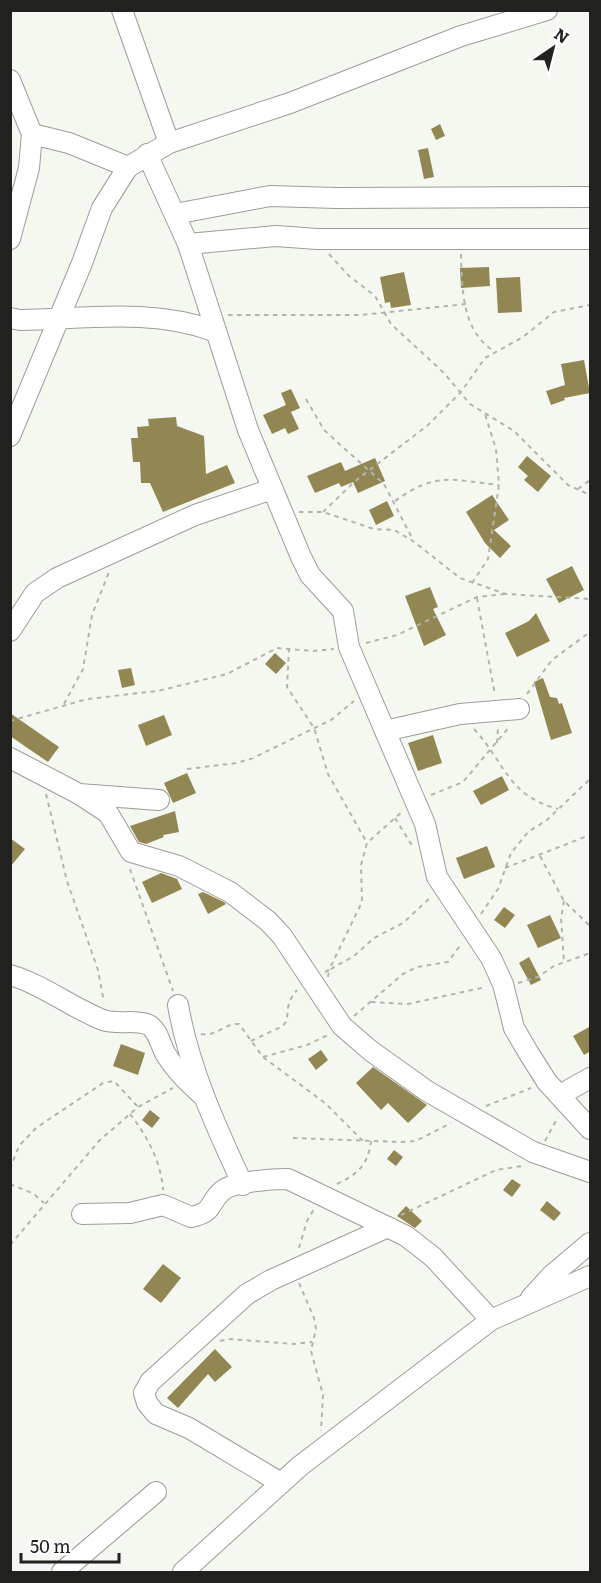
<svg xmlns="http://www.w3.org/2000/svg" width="601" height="1583" viewBox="0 0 601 1583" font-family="Literata,serif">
<rect width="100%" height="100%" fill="#f5f8f1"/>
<g fill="#928752">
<polygon points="440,124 445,136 436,140 431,129"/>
<polygon points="428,148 434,177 424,179 418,150"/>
<polygon points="489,267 490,286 461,288 460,268"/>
<polygon points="404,272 411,305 391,308 390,302 385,303 380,277"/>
<polygon points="520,277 522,312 498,313 496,278"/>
<polygon points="584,360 590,393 564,398 565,400 551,405 546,391 565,385 561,364"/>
<polygon points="291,389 300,408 291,412 299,429 288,434 285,428 272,434 263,415 286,405 281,393"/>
<polygon points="176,417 177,426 204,436 206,474 227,465 235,483 163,512 150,483 141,483 140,462 133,462 131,438 138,438 137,427 149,426 148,419"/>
<polygon points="527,456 551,476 538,492 524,480 528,476 518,467"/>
<polygon points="375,458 385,481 358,493 353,482 341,487 339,483 315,493 307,476 341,462 345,471"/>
<polygon points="492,495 509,520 494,530 511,546 500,558 485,543 466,512"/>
<polygon points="387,501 394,516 376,525 369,510"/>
<polygon points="572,566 584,590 559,603 546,579"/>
<polygon points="430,587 438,607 433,609 446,635 424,646 405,596"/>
<polygon points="536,613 550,641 517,657 505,633 529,621"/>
<polygon points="275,653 286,663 276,674 265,664"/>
<polygon points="131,668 135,685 122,688 118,670"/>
<polygon points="543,678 550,697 557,698 559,704 562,703 572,733 551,740 534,682"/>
<polygon points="10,713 59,747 48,762 10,736"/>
<polygon points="164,715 172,735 146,746 138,725"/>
<polygon points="433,735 442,763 418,771 408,743"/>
<polygon points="187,773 196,793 173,803 164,783"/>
<polygon points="502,776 509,790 481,805 473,791"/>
<polygon points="175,811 179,832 163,835 164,837 146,844 139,842 130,826"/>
<polygon points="10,838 25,849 10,867"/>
<polygon points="487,846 495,867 464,879 456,858"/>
<polygon points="161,873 177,879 182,889 152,903 142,882"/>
<polygon points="203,892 224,902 226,904 208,914 198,894"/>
<polygon points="504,907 515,915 505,928 494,920"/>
<polygon points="550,915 561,938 538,948 527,925"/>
<polygon points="529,957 541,980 531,985 519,963"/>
<polygon points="591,1026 591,1051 584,1055 573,1036"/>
<polygon points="121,1044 145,1053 138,1075 113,1066"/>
<polygon points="321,1050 328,1060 316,1070 308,1059"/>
<polygon points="373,1067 427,1105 408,1123 388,1103 381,1110 356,1083"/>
<polygon points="150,1110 160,1118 152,1128 142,1120"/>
<polygon points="394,1150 403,1157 396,1166 387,1159"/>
<polygon points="512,1179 521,1185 512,1197 503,1190"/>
<polygon points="547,1201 561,1213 554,1221 540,1210"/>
<polygon points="406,1206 422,1221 415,1228 397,1216"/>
<polygon points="163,1264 181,1278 161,1303 143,1289"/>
<polygon points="215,1349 232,1367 215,1382 208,1374 178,1408 167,1398"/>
</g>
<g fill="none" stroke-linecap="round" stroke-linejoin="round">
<defs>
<g id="minor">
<polyline points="122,10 169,143"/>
<polyline points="10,80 32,134 29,168 10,239"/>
<polyline points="32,134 69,143 128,167"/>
<polyline points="147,154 188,244 248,430 301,557 310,575 343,611 349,647 425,824 437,877 491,958 503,984 514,1028 528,1052 547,1082 590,1129"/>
<polyline points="175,214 270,196 337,198 590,197"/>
<polyline points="188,244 276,236 317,239 590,239"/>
<path d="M 10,318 L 20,320 C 84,319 152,308 214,331"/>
<polyline points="10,436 82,263 102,208 128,167 169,143 290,103 461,36 547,10"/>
<polyline points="10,631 35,593 57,578 195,515 272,489"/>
<polyline points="385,731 460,714 519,709"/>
<polyline points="10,758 79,794 159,800"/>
<polyline points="79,794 108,813 131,852 179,866 230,892 268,921 282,936 342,1026 371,1051 427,1091 533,1152 590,1172"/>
<path d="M 10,975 C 44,985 70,1007 103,1020 C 118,1025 135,1019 149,1025 C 158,1031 160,1043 165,1053 C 175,1070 189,1083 203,1096"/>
<path d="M 178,1005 C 189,1068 216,1127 243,1185"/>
<polyline points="560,1095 590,1078"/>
<path d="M 82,1214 L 130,1213 L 163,1205 L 191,1217 C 215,1212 208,1203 222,1191 C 234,1181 273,1179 288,1179 L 406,1236 L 433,1257 L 491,1320"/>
<polyline points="531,1298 551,1276 590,1243"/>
<polyline points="281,1483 189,1428 156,1414 147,1403 144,1393 150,1382 247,1294 271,1280 388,1227"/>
<polyline points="62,1572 156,1492"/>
<polyline points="183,1572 300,1466 491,1320 590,1276"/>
</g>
</defs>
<use href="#minor" stroke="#9b9e97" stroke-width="22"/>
<g stroke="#b2b4af" stroke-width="2" stroke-dasharray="4.5 4.5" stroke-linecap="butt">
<polyline points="329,254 349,276 375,296 391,324 444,373 470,404 514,431 568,485 590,495"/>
<path d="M 461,254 C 462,290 462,331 494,351"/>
<polyline points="228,315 361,315 466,304"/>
<polyline points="306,399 324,430 384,484 412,538"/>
<polyline points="578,489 590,480"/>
<path d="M 395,501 C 437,471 452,480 499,485"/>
<polyline points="299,512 323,512 374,529 394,530 413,541 460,578 506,594 590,599"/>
<polyline points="323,512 354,482 428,425 461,392 485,358 523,337 554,312 590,305"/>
<polyline points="472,583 488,559 499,485 496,449 485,414"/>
<polyline points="477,598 495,695"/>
<polyline points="366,643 397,635 477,597 506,594"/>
<polyline points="289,648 287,687 314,728 328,774 367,843"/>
<polyline points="527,694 552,660 590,632"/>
<polyline points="64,704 83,669 92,615 109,572"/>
<polyline points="10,721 87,699 158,691 227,674 277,648 313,651 334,649"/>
<path d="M 474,729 C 506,764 507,795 558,809"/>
<polyline points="497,743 498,728"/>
<polyline points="187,769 237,763 253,758 331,720 354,701"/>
<polyline points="46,794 67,881 98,970 104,1002"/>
<polyline points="431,795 463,782 510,726"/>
<polyline points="395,818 413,847"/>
<polyline points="540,856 564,901 590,926"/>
<polyline points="505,868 590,835"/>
<polyline points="130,869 173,991"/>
<polyline points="564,901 561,918 564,962"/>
<polyline points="481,914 498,889 511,853 528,832 547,820 590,779"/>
<polyline points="325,972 329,970 362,902 361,865 367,843 403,811"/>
<polyline points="328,977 329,970 354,956 374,938 403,923 432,896"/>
<polyline points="518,983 538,977 554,966 590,953"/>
<polyline points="371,1002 408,1004 486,987"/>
<polyline points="354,1016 403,974 417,967 448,962 462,943"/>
<path d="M 201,1034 C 217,1037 224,1023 239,1024 L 263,1057 L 325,1103 L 363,1141"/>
<path d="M 251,1041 L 283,1026 C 292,1014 282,1008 297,990"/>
<polyline points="263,1057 307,1045 330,1034"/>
<polyline points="486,1106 531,1088"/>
<path d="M 130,1114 C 147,1136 161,1161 163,1190"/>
<polyline points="293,1138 402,1142 416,1141 451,1123"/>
<polyline points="545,1141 558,1117"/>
<polyline points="10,1169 19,1146 36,1128 103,1083 114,1081 138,1107"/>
<polyline points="10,1184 34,1194 44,1203"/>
<path d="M 337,1184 C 358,1174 368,1165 371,1141"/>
<polyline points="401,1215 496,1170 522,1166"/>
<polyline points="10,1245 99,1141 138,1107 173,1088"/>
<polyline points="299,1248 307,1221 314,1209"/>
<polyline points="299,1283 314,1318 316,1329 311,1351 323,1395 321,1431"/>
<polyline points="220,1341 229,1339 294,1344 312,1342"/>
</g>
<use href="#minor" stroke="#fff" stroke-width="20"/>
</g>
<rect width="601" height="1583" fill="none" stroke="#21221f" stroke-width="24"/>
<g transform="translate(553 48) rotate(35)" stroke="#ffffff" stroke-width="4.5" paint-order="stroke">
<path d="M0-4.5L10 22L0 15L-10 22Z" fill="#21221f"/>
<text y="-9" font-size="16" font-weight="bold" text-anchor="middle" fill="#21221f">N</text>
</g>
<path d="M21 1553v9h98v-9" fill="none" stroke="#21221f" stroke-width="3"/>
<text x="30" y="1553" font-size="18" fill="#21221f" stroke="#ffffff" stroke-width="4.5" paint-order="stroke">50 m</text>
</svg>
